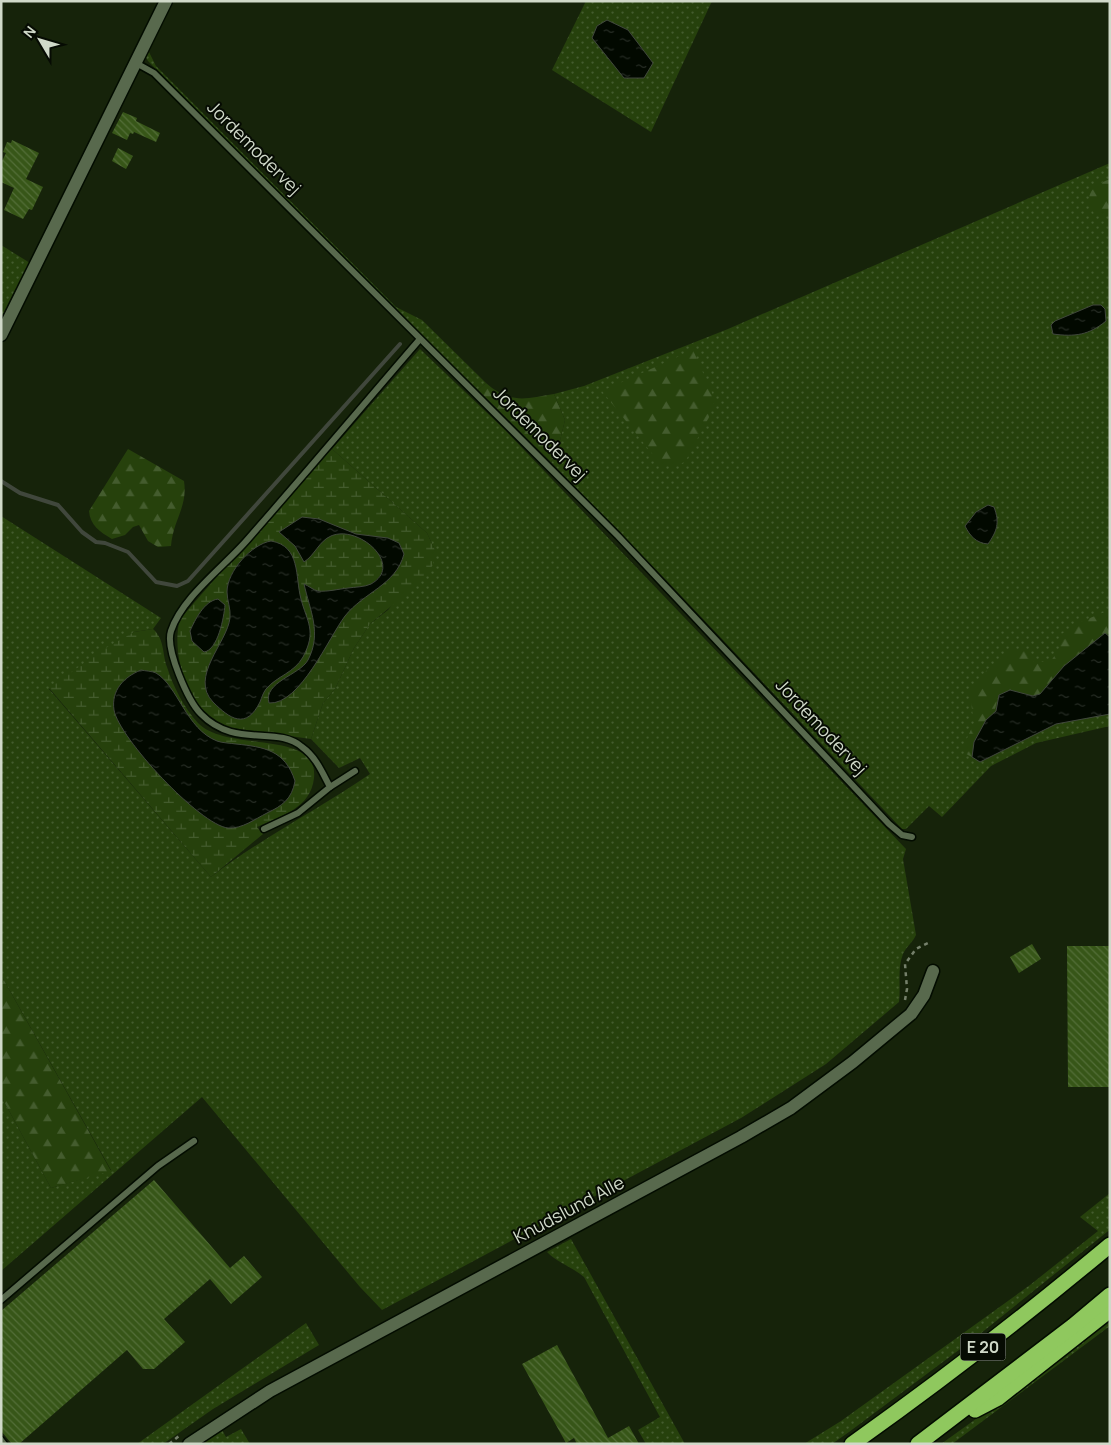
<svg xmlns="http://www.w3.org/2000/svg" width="1111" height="1445" viewBox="0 0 1111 1445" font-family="Manrope,sans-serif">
<defs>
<pattern id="grass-dots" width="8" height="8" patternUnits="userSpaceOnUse" patternTransform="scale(1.25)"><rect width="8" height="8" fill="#26410c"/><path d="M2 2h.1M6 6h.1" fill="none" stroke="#445c2e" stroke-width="1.8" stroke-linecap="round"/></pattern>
<pattern id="forest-firs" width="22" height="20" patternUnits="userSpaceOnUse" patternTransform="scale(1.25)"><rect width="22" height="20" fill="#26410c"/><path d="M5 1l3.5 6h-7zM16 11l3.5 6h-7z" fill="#445c2e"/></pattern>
<pattern id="wetland-marsh" width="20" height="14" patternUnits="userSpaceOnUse" patternTransform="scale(1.25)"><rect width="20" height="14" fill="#26410c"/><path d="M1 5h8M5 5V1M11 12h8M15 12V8" fill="none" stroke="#445c2e"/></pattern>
<pattern id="water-ripples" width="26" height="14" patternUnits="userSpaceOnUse" patternTransform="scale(1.25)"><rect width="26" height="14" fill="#020900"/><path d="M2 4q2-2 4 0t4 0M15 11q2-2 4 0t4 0" fill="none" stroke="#262c24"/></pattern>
<pattern id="building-back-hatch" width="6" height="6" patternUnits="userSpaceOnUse" patternTransform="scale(1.25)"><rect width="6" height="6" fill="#375618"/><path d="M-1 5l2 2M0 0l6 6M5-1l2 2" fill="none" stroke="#536e38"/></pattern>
</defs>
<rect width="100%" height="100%" fill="#16230a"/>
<g fill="url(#grass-dots)">
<polygon points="169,1 174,1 149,52 156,66 396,307 422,320 486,383 478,390 265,181 148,61 145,56"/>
<polygon points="586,1 712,1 651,132 552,70"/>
<polygon points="1110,163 1110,726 1036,743 991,766 942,817 929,806 906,829 902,829 668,582 551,462 557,453 565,420 554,394 584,386 728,329"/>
<polygon points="1,245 30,263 1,320"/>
<path d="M 420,349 L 505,430 L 906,849 L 903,859 L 916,935 C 913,942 906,947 903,954 C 897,969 901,987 899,1002 L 826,1064 L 741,1118 L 382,1310 L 360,1287 L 202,1097 L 1,1271 L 1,1096 L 51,1188 L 111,1170 L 1,975 L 1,516 L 161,618 L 153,629 L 134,632 L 49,689 L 211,877 C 261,838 318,810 370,774 L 360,758 L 339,768 L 311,739 L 323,703 L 335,689 L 354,648 L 370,624 L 388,610 L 435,550 L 427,533 L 332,449 Z"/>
<polygon points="1110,1193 1110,1230 1107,1232 975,1338 849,1432 832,1444 804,1444 841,1421 1030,1285 1098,1231 1080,1217"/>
<path d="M 571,1239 L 685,1444 L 646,1444 L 638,1430 L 660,1417 L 584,1277 C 572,1267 558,1263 547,1252 Z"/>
<polygon points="1110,1316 1110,1326 952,1444 941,1444 1022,1386"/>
<polygon points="306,1323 319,1345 213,1409 163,1444 137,1444"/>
<polygon points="241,1429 250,1444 201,1444 222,1430 226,1437"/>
</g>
<g fill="url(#forest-firs)">
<path d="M 1110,179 L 1110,214 L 1095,215 C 1083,196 1090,187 1110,179 Z"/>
<polygon points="693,350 715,400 708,419 685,462 673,466 662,466 602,391"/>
<path d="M 486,383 C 510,404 525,399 554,394 L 565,420 L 557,453 L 551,462 L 478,390 Z"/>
<path d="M 128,449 L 184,481 C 188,507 173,520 171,546 L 158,547 L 148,541 L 139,525 L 133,527 L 125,535 L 112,539 C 100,532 90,525 89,511 Z"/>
<path d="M 1110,610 L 1110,637 L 1105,633 L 1064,666 L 1040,694 L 1033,696 L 1010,690 L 997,699 C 995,723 976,731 972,757 L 964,753 L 964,745 L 974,723 L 969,689 L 989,668 L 1012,650 L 1027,651 L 1034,662 L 1050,662 L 1059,650 L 1060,635 L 1080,622 Z"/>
<polygon points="1,975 111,1171 51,1188 1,1096"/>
</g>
<g fill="url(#wetland-marsh)">
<path d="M 332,449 L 427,533 L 435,550 L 433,565 L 419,583 L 370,624 L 354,648 L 335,689 L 323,703 L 311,739 L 225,727 C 189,713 170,654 180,619 L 322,456 Z"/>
<path d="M 153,629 C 165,640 162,653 167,667 C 173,686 184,708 198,723 C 227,753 319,729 314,778 C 311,808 281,816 257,827 L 263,834 L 211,877 L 49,688 L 104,649 L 134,632 Z"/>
</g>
<g fill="url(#water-ripples)" stroke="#40473c">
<polygon points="607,20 628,30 653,63 644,78 624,78 592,38 597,26"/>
<path d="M 1093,305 L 1101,305 L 1105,309 L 1106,321 C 1089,335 1075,337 1053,334 L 1051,325 L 1055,321 Z"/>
<path d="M 988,505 L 994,507 C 1000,523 997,531 988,544 C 976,543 970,536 965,526 L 976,512 Z"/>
<path d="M 302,517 L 319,519 L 356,534 L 388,538 L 399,543 L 404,554 C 396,585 364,592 345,616 C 329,637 300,705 269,703 C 263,682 300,675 308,660 C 322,633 310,611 304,584 C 309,586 313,590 318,591 C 327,592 339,589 348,588 C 355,587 365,587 371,584 C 405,565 358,524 331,536 C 319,541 315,555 304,562 L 295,546 L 279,532 Z"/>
<path d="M 271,541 C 301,546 295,577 301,599 C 307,622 317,631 303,657 C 294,673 277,676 266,689 C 263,693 262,697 260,702 C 246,730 230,719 213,702 C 189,677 227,643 230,618 C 231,609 227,600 227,592 C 227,571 252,544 271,541 Z"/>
<path d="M 218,599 L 225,605 C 224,617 218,650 204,652 L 192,641 L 190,631 C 195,620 204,601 218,599 Z"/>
<polygon points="1105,633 1110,637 1110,714 1056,724 980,762 972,757 974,742 986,720 996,711 999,695 1010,690 1033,696 1040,694 1064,666"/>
<path d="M 141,670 C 145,671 152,671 156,673 C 178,686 186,729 217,741 C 222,743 230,743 236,744 C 264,747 285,750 295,781 C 292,799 282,806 267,813 C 255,819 242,829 228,828 C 200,825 119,738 114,710 C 111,690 124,677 141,670 Z"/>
</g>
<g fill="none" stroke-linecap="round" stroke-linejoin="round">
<polyline stroke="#40473c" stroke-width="4" points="1,481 20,493 58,505 82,532 96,542 105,543 128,552 156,582 177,586 188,581 400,344"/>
</g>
<g fill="url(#building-back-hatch)">
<polygon points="123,112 137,118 136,121 160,133 156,142 134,132 133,134 130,133 127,140 112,133"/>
<polygon points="12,140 39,153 26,179 43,187 32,210 29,209 23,219 4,210 14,188 1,182 1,163 6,153 3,152 7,142 11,143"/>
<polygon points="118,148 133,156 126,169 112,161"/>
<polygon points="1032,944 1041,959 1019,973 1010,957"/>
<polygon points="1067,946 1110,946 1110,1087 1068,1087"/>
<polygon points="154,1180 230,1268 244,1256 262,1277 231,1304 210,1279 164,1319 185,1342 162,1362 154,1369 143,1369 127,1350 19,1444 12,1444 1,1431 1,1311"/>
<polygon points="557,1345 608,1438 629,1426 639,1444 577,1444 574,1438 566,1443 522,1364"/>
</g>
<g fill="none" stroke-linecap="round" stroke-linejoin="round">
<defs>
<g id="service">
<polyline points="136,63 154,73 618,536 889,824 902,835 912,837"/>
<polyline points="330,787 355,771"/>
<path d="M 264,829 L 298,813 L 330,787 C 322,772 316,757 302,747 C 277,725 235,749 201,714 C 188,701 165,649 171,631 C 182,597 225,566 248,539 C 306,473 363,405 420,339"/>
<polyline points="1,1300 158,1166 194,1141"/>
<polyline points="1,1440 4,1444"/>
</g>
<polyline id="minor" points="189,1444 270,1391 741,1137 791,1108 853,1062 911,1014 924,995 933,971"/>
<polyline id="tertiary" points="1,335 166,1"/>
<g id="motorway">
<polyline points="975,1410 998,1398 1110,1310"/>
<path d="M 852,1444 C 941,1381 1026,1315 1110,1245"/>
<polyline points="918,1444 1073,1326 1110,1295"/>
</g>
</defs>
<use href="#service" stroke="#030c00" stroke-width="9"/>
<use href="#minor" stroke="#030c00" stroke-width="15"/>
<use href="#tertiary" stroke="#030c00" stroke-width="15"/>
<use href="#motorway" stroke="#030c00" stroke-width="18"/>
<g stroke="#75806b" stroke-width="2.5" stroke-dasharray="4 4" stroke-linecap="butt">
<polyline points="905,1000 907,989 905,964 916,949 930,942"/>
<polyline points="169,1444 179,1436"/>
</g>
<use href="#service" stroke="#58694d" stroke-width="6"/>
<use href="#minor" stroke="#58694d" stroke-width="12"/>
<use href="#tertiary" stroke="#58694d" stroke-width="12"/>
<use href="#motorway" stroke="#8fc85e" stroke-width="15"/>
</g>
<g text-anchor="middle" stroke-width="4" stroke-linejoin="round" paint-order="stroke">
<rect fill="#060b03" stroke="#939b8e" stroke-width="1" x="960.5" y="1333.5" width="45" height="27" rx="4"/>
<g font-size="16" font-weight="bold" fill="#d0d9c9">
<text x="983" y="1353">E 20</text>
</g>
<g font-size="18" fill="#d0d9c9" stroke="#060b03">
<text transform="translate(254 148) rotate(45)" y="6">Jordemodervej</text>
<text transform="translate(540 434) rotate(45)" y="6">Jordemodervej</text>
<text transform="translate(821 727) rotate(47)" y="6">Jordemodervej</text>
<text transform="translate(569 1210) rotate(-28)" y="6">Knudslund Alle</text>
</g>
</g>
<rect width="1111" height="1445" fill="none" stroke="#d0d9c9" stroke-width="5"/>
<g transform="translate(40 40) rotate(308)" stroke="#060b03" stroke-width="4" paint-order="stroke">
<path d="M0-4L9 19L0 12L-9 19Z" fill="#d0d9c9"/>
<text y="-8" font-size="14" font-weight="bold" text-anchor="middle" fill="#d0d9c9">N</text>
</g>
</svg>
